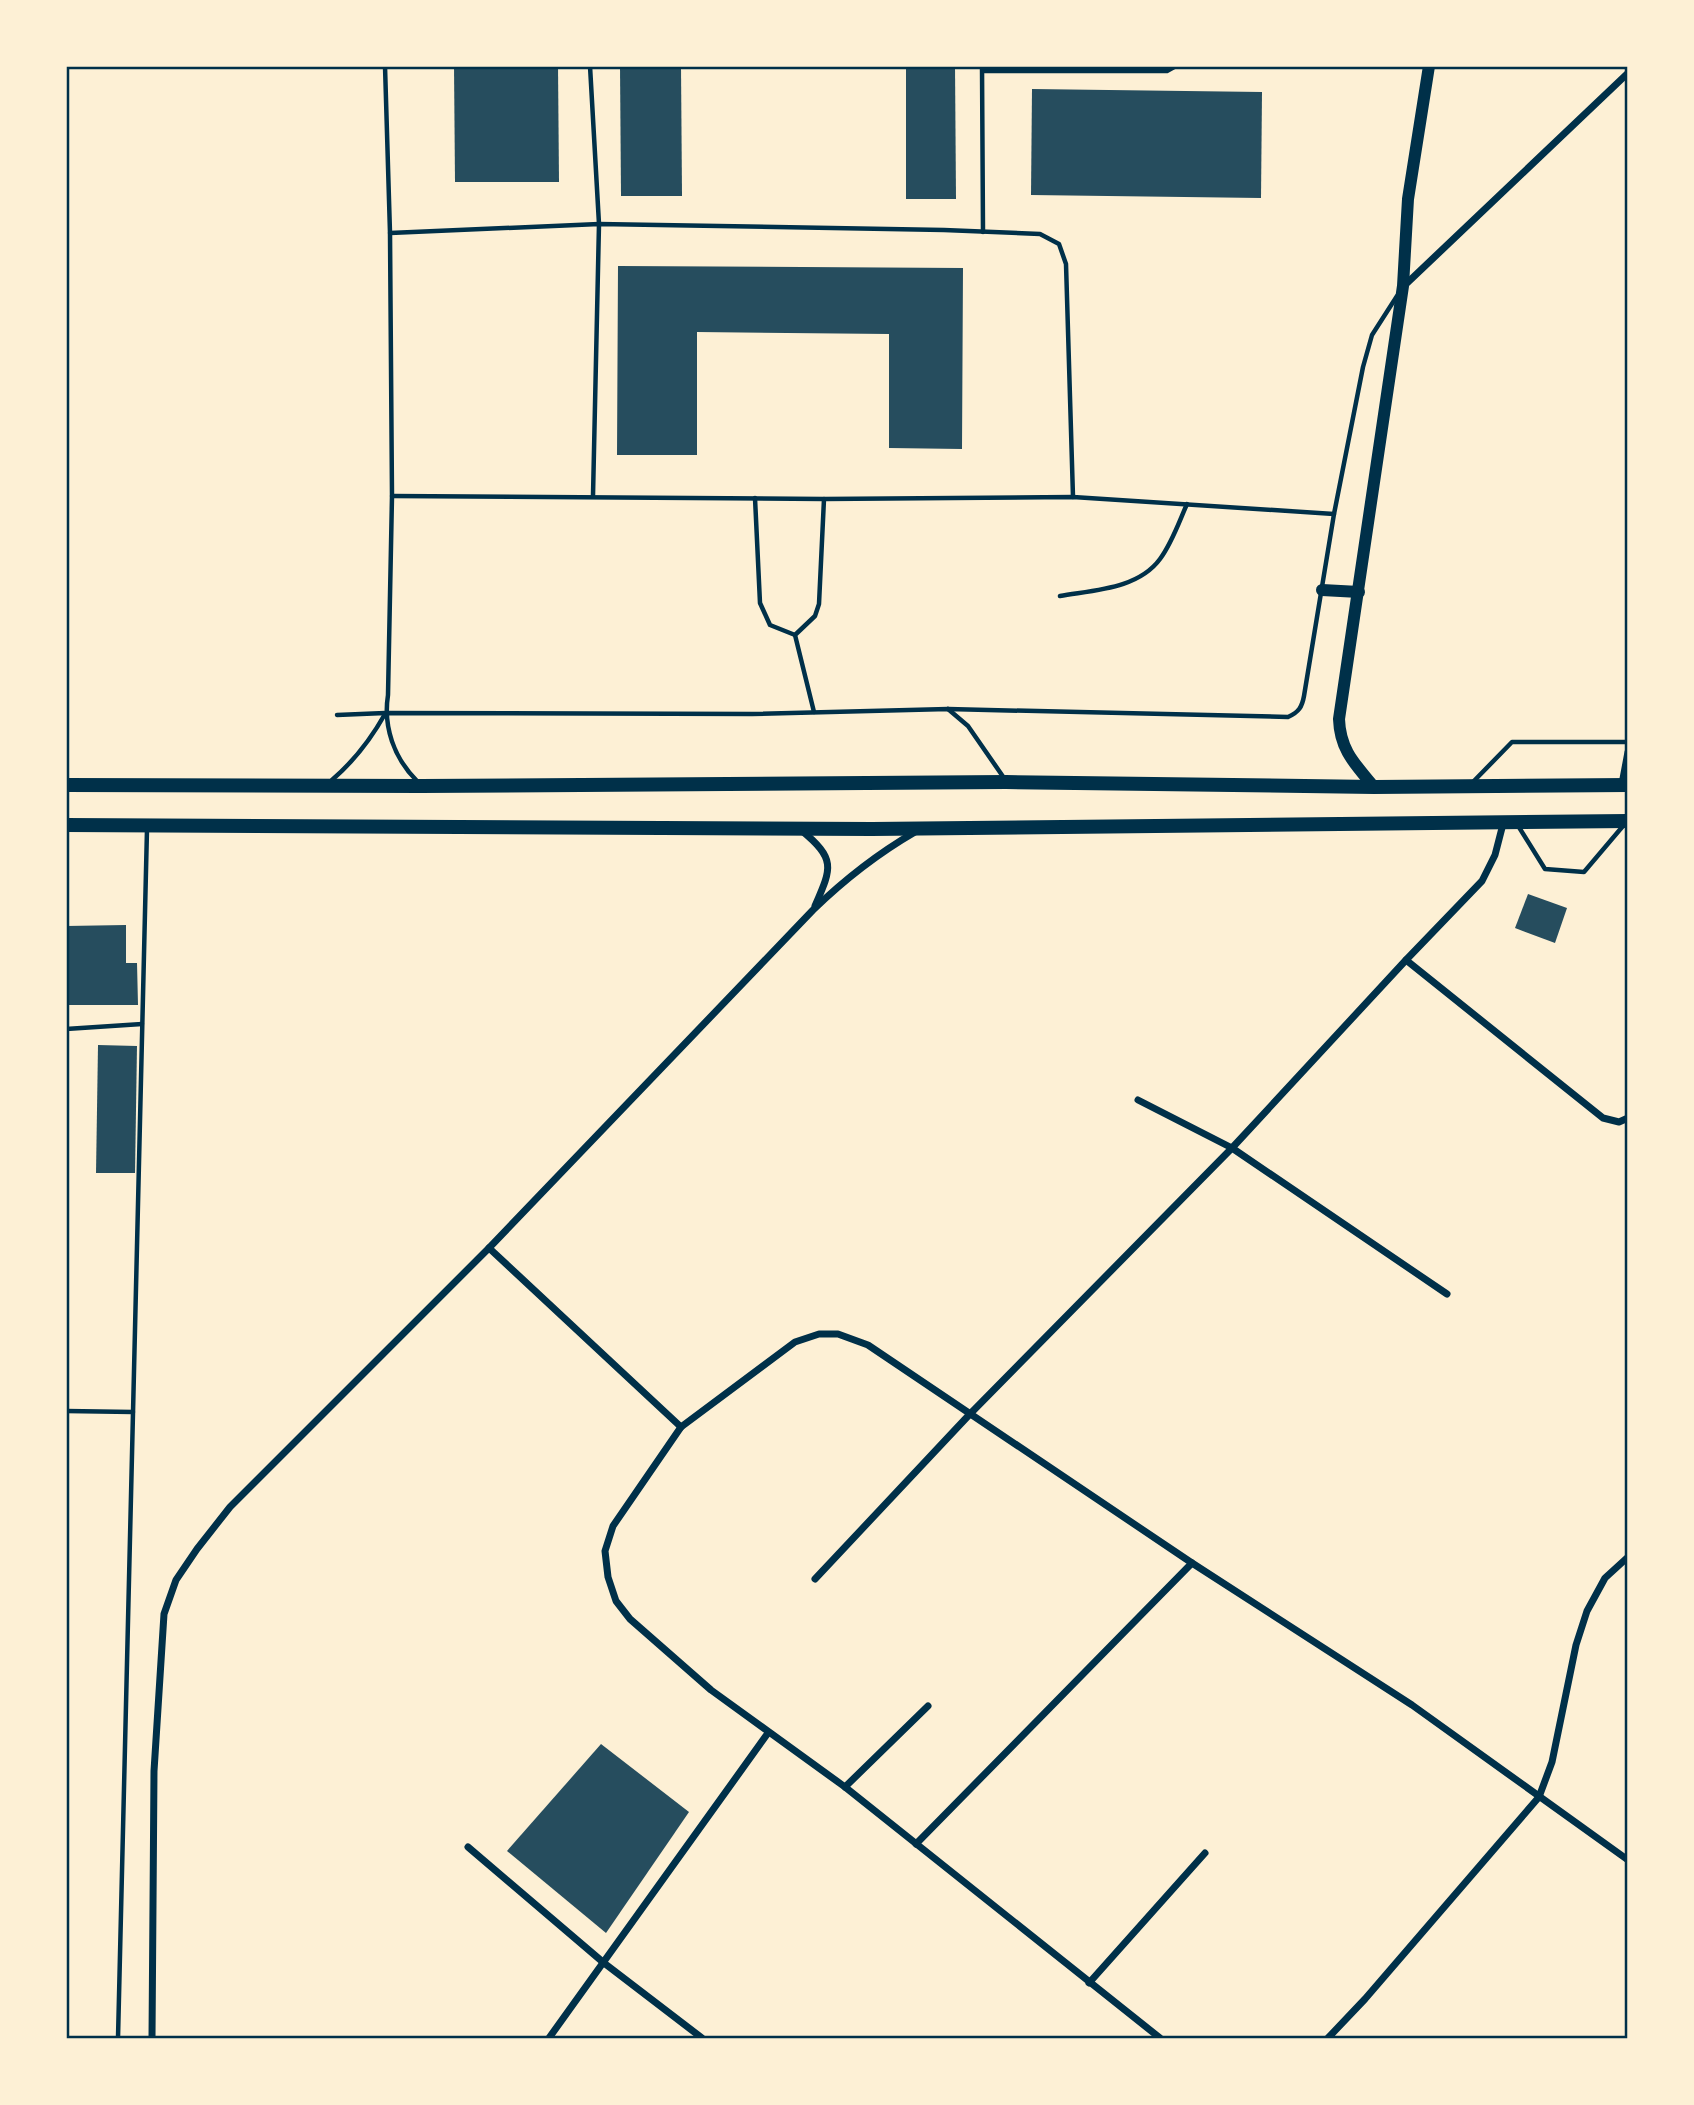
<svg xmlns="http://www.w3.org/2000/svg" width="1694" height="2105" viewBox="0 0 1694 2105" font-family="'Open Sans',sans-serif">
<rect width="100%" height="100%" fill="#fdf0d5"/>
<g fill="#264d5e">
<polygon points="454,66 558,66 559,182 455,182"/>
<polygon points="620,66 681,66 682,196 621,196"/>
<polygon points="906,66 955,66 956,199 906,199"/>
<polygon points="1032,89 1262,92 1261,198 1031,195"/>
<polygon points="618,266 963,268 962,449 889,448 889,334 697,332 697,455 617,455"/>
<polygon points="1528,894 1567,908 1555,943 1515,928"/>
<polygon points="126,925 126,963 137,963 138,1005 66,1005 66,926"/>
<polygon points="98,1045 137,1046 135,1173 96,1173"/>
<polygon points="601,1744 689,1812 606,1933 507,1851"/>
</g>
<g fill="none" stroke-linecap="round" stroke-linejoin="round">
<g stroke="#003049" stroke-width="4.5">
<path d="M 385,66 L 390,233 L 392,496 L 388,695 C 383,727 394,758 417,781"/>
<polyline points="590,66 599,224 593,496"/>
<polyline points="982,66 983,232"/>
<polyline points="983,71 1167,71 1176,66"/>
<polyline points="390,233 599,224 944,230 1040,234 1059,244 1066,264 1073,497"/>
<polyline points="392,496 824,499"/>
<polyline points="755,498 760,603 770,625 795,635"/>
<path d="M 1060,596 C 1094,590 1138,589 1160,559 C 1172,543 1179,522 1187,504"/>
<polyline points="948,709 968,726 1004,778"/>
<polyline points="814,712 795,635 815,616 819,604 824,499 1073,497 1334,514"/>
<path d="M 337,715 L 385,713 L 752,714 L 948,709 L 1288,717 C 1299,712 1302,707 1304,696 L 1334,514 L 1363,367 L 1372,335 L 1397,296"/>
<path d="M 332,780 C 354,761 371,739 385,714"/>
<polyline points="1471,784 1512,742 1628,742"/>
<polyline points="1517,824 1545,869 1584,872 1623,826"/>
<polyline points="66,1029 142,1024"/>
<polyline points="66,1411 133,1412"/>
<polyline points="118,2038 147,829"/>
</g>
<g stroke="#003049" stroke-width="7">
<polyline points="1405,285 1628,73"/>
<polyline points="1622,784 1628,752"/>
<path d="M 801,830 C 836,859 832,867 815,906"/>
<polyline points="1406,960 1603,1118 1619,1122 1628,1118"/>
<polyline points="1138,1100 1232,1148 1447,1294"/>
<polyline points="489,1248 681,1427"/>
<polyline points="815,1579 969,1415 1232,1148 1406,960 1482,881 1495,855 1503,824"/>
<polyline points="845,1787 928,1706"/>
<polyline points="916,1844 1192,1563"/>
<polyline points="468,1847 604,1963 702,2038"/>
<polyline points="1089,1983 1205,1853"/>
<path d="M 152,2038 L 154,1771 L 164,1614 L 176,1580 L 197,1549 L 230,1507 L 489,1248 L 813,910 C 844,880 877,854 915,832"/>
<polyline points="549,2038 768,1733"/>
<polyline points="1160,2038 845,1787 711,1690 630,1619 616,1601 608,1577 605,1551 613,1526 681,1427 795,1342 819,1334 838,1334 868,1345 1192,1563 1412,1705 1628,1860"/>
<polyline points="1328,2038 1365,1999 1539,1797 1552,1762 1576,1645 1587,1611 1605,1578 1628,1557"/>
</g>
<g stroke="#003049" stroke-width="12">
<polyline points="1322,590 1359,592"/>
<path d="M 1374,787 C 1355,764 1340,750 1339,719 L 1403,286 L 1408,199 L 1429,66"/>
</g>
<g stroke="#003049" stroke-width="14">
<polyline points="66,785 421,786 1006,782 1374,787 1628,785"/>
<polyline points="66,825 872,829 1628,821"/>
</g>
</g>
<rect width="1694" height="2105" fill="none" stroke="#fdf0d5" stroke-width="136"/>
<rect x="68" y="68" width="1558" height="1969" fill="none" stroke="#003049" stroke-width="2.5"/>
</svg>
